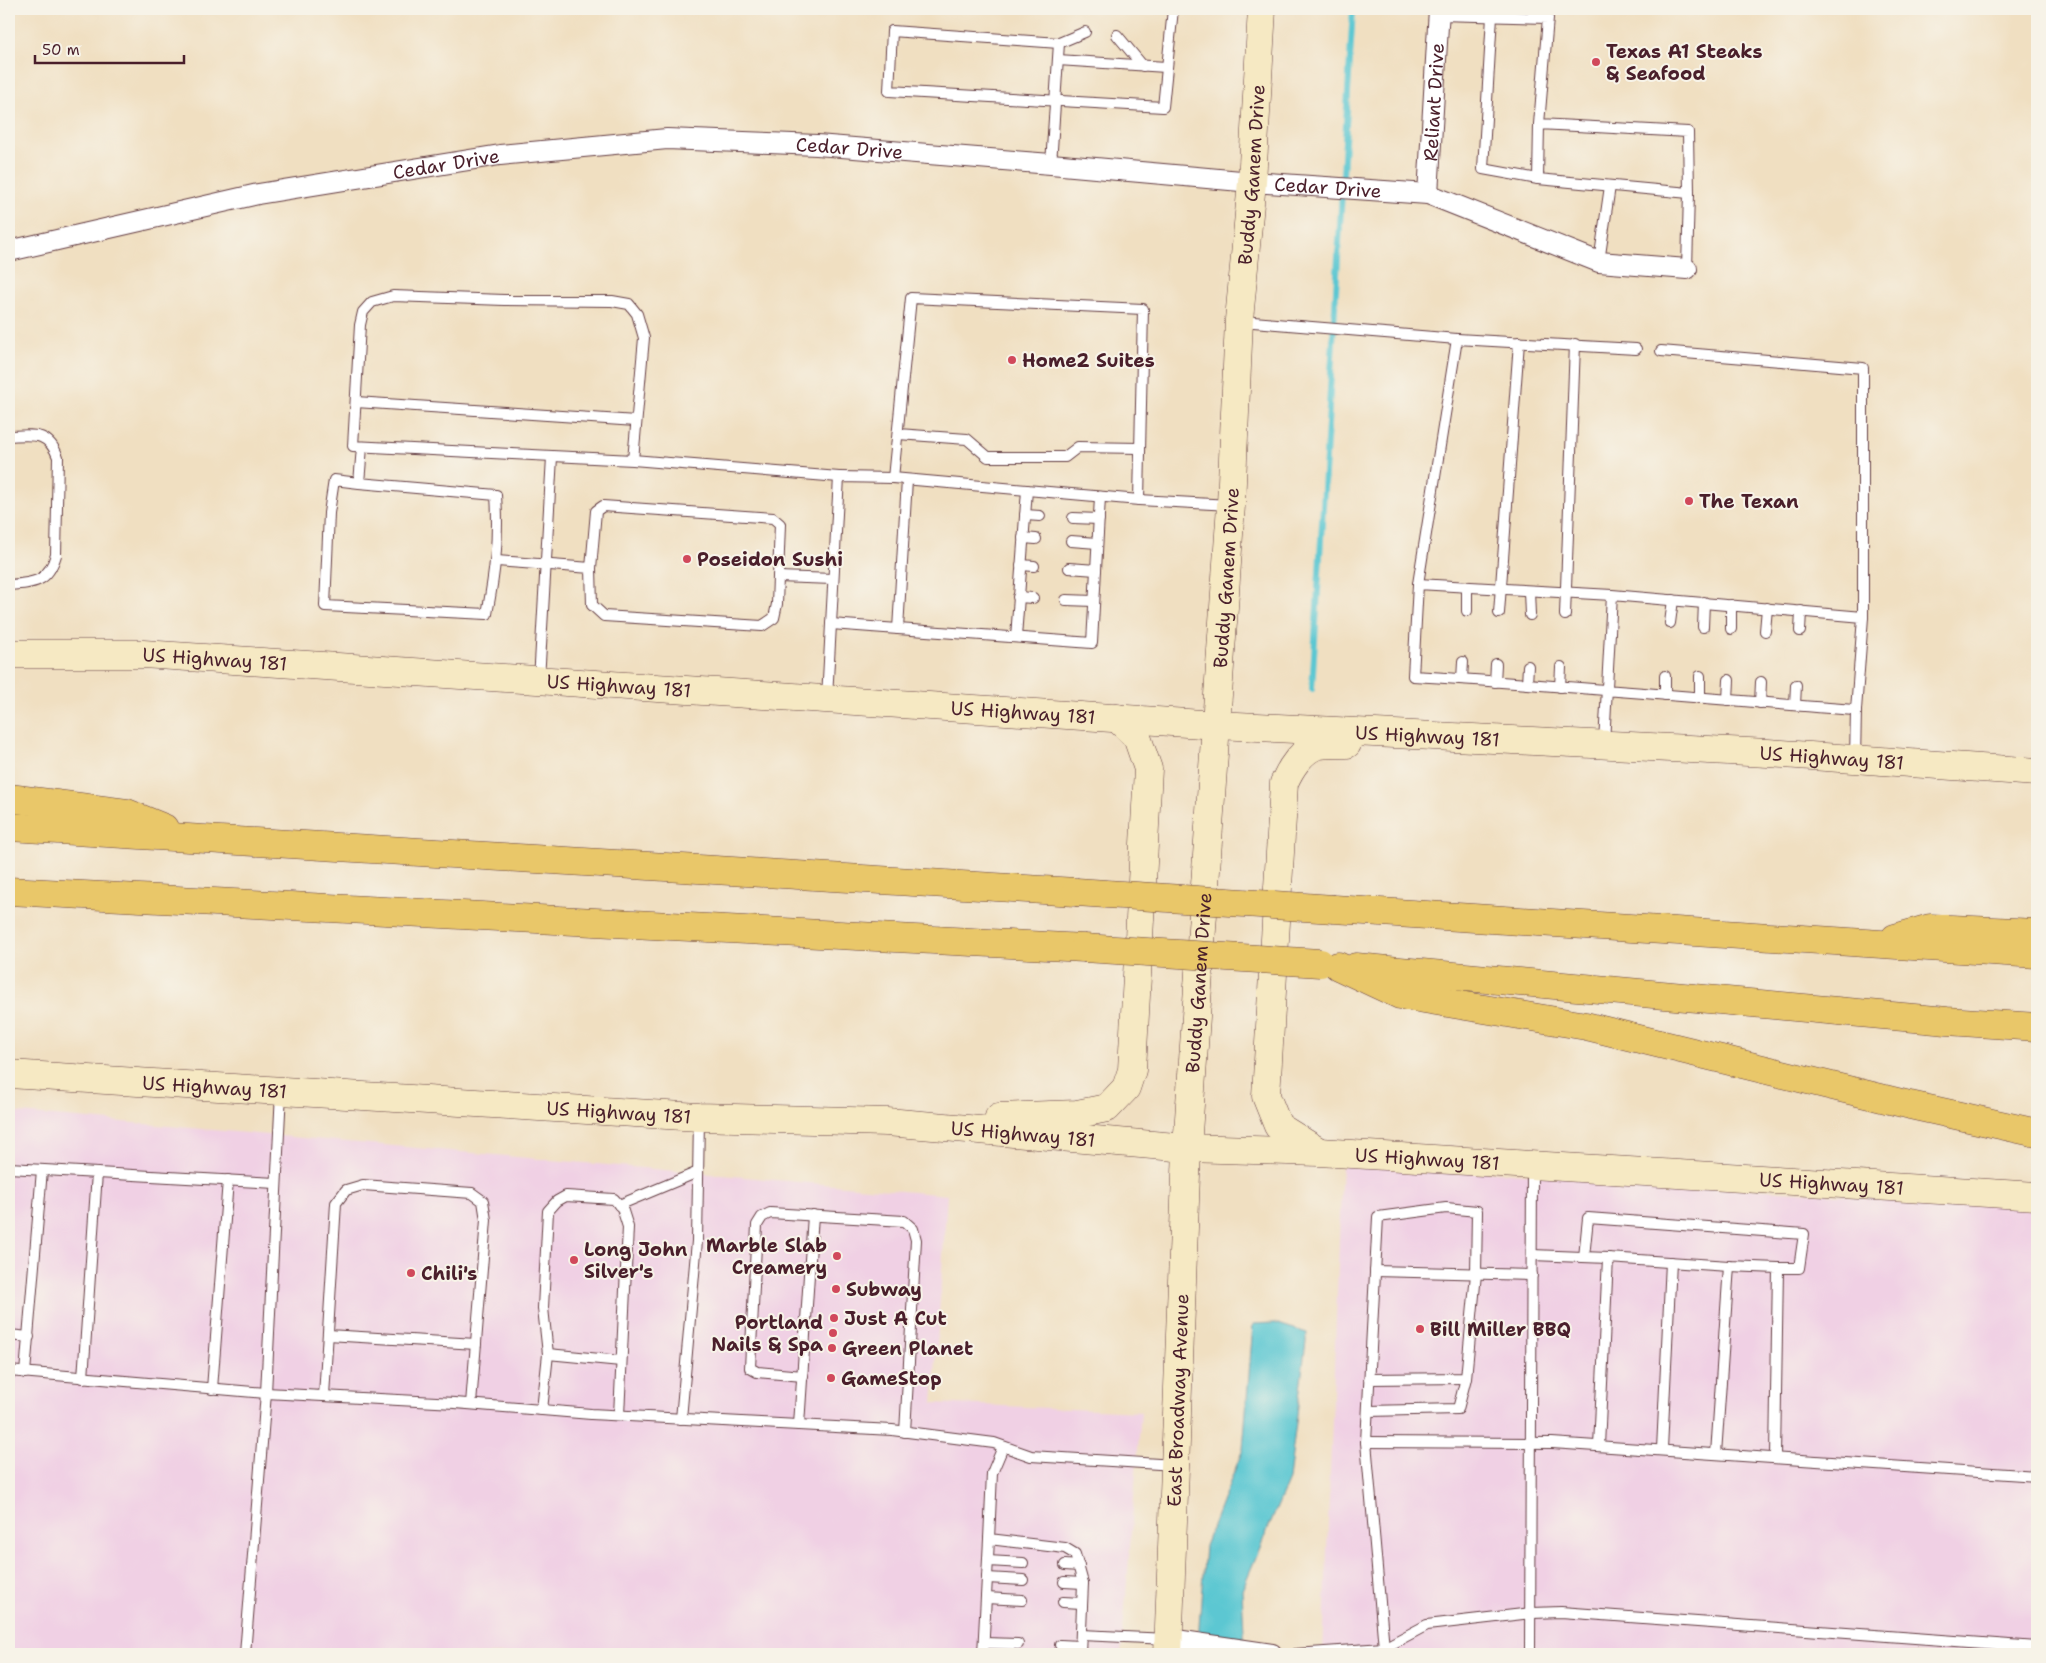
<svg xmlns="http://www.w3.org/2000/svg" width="2046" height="1663" viewBox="0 0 2046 1663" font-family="'Shantell Sans',sans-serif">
<rect width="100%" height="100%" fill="#f7f3e8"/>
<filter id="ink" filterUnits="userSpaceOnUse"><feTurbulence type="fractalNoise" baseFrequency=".02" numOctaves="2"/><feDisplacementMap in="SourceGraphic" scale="10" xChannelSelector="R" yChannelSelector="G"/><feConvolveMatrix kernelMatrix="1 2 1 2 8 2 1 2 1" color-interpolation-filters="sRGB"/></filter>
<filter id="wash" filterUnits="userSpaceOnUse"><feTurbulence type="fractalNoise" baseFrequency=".0096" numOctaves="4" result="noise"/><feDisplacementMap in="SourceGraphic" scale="20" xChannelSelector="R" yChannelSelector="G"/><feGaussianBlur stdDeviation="1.12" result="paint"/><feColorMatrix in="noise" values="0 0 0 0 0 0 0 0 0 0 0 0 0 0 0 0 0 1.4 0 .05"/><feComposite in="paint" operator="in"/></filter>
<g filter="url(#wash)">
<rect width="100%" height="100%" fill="#f0dfc1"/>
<g fill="#f0d0e4">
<polygon points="9,1112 947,1195 933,1403 1141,1412 1121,1654 9,1654"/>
<polygon points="1342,1162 2037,1208 2037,1654 1323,1654"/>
</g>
<polygon fill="#5bc7d2" stroke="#52737e" points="1275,1323 1307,1333 1289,1479 1242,1590 1245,1654 1197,1654 1205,1546 1243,1449 1253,1324"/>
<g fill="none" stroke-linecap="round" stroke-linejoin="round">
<polyline stroke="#5bc7d2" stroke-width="6" points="1312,689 1353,9"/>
</g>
</g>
<g filter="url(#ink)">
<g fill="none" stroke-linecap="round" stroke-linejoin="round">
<defs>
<g id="lane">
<polyline points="1439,15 1548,18 1539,124 1538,179 1689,193 1688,132 1539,124"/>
<polyline points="1492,16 1483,169 1538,179"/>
<polyline points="1085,32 1059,43 892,31 889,91 1163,107 1173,9"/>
<polyline points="1117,35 1143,66"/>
<polyline points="1058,60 1166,67"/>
<polyline points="1051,164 1059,43"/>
<polyline points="1599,262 1610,186"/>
<polyline points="1687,269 1689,193"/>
<polyline points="1241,321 1457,339"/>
<polyline points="1661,351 1863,368 1863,617"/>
<polyline points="356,402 636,421"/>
<polyline points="898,434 967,439 988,457 1065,457 1078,447 1140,448"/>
<path d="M 9,436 C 33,435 48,431 58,457 L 56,555 C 48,582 35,583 9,585"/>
<polyline points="633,460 644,338 637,314 629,304 612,301 504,300 393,296 372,302 363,312 360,325 353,446 633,460 839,477"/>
<polyline points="893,478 911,298 1143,309 1139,500"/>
<polyline points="907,480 898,629 1092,643 1100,497"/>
<path d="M 359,483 L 496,495 C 499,539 495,572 487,614 L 325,606 L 329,513 L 334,480 L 359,483 L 362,447"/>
<polyline points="1025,515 1040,516"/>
<polyline points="1073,518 1099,519"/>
<polyline points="1023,538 1036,539"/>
<polyline points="1071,541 1097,543"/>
<polyline points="497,561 591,568 592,605 604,616 762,626 774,618 777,604 780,524 773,518 603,506 596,511 591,568"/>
<polyline points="1021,565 1034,566"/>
<polyline points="1069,568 1096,570"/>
<polyline points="778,577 833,579"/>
<polyline points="1418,584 1457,339 1636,349"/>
<polyline points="1529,591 1530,615"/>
<polyline points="1018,597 1033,598"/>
<polyline points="1066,600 1094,601"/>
<polyline points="1467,611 1467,587"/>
<polyline points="1499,613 1519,342"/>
<polyline points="1565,615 1575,344"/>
<polyline points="1670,623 1673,600"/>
<polyline points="831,624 898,629"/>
<polyline points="1703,627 1704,602"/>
<polyline points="1731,629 1731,605"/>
<polyline points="1765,631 1767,608"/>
<polyline points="1800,631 1801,611"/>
<polyline points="1016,637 1027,490"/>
<polyline points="1462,679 1463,662"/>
<polyline points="539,680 552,457"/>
<polyline points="1495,682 1496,664"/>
<polyline points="1527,684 1528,666"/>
<polyline points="1560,687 1561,667"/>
<polyline points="1665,695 1665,676"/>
<polyline points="827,698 839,477 893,478 1139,500 1230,505"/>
<polyline points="1700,698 1700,676"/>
<polyline points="1728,700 1729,680"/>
<polyline points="1760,703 1761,682"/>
<polyline points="1795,705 1796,685"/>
<path d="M 1604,743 L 1612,595 L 1863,617 L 1856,710 C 1709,699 1561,685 1413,676 L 1418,584 L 1612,595"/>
<polyline points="1855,759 1856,710"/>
<polyline points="9,1168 276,1183"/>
<polyline points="619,1205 698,1172"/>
<polyline points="1532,1255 1608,1258"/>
<polyline points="1584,1257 1588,1218 1804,1234 1799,1268 1778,1268"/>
<polyline points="1375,1271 1532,1275"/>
<polyline points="9,1335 29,1337"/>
<polyline points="328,1335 476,1344"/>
<polyline points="548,1354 621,1361"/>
<polyline points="9,1371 266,1393 455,1403 591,1414 892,1430 994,1443 1031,1456 1175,1465"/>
<polyline points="25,1373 42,1170"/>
<polyline points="803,1376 757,1372 750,1368 757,1225 762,1217 770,1213 904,1221 913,1229 916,1240 905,1432"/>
<polyline points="83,1378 97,1173"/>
<polyline points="1369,1379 1466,1378 1476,1274 1477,1211 1446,1208 1378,1217 1366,1442 1384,1648"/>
<polyline points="212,1389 228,1180"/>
<polyline points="324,1396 336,1203 346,1190 363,1185 472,1193 483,1201 486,1220 471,1404"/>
<polyline points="542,1410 548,1354 543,1308 548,1211 557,1201 566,1196 614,1199 622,1208 628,1227 619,1415"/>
<polyline points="1368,1411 1458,1409 1466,1378"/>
<polyline points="681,1419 697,1241 699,1118"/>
<polyline points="799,1425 813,1215"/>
<polyline points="1366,1442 1552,1443 2037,1476"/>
<polyline points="1599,1446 1608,1258 1729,1266 1778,1268 1775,1457"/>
<polyline points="1003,1447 992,1473 989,1539 1065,1548 1075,1554 1083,1583 1080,1654"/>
<polyline points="1662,1449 1671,1262"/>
<polyline points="1716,1454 1729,1266"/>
<polyline points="988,1561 1023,1563"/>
<polyline points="1065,1565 1079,1566"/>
<polyline points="987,1578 1023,1580"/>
<polyline points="1064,1582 1083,1583"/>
<polyline points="986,1598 1022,1600"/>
<polyline points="1063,1602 1082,1603"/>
<polyline points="1081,1635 1168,1639"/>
<polyline points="984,1643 1018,1644"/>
<polyline points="1060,1645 1080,1646"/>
<polyline points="245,1654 266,1393 281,1092"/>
<polyline points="983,1654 989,1539"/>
<polyline points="1295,1654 1384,1648 1427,1625 1532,1613 1561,1612 2037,1647"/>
<polyline points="1530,1654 1532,1166"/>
</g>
<g id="street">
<path id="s1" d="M 1428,194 L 1439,9"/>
<path id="s2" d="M 9,251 L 258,194 L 500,155 L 667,139 L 817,145 L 1051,164 L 1252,182 L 1428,194 L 1599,262 L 1687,269"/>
<polyline points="1169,1639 1272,1654"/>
</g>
<g id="secondary">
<path id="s3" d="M 9,654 L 143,654 L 1217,725 L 1768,753 L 2037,772"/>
<path id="s4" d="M 9,1074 L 699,1117 L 887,1122 L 1187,1148 L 1319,1152 L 2037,1196"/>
<polyline points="999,1117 1077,1114 1107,1108 1126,1088 1132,1070 1148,769 1137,737 1117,718"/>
<path d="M 1318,1151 L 1278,1126 L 1266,1096 L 1284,783 C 1290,769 1302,749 1319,745 C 1328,744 1338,744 1347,744"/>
<path id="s5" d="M 1168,1654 L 1187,1148 L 1231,505 L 1239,320 L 1252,182 L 1262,9"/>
</g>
<g id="highway">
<polyline points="9,798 127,813 164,828"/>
<polyline points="9,827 1076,892"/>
<polyline points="9,891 1084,948"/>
<polyline points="1334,909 2037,954"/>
<polyline points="1895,938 1930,928 2037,933"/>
<polyline points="1338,966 1400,995 1586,1026 1910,1105 2037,1133"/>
<polyline points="1356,967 1947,1021 2037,1027"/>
</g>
</defs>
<use href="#lane" stroke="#633c42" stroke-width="12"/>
<use href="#street" stroke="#633c42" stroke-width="22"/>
<use href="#secondary" stroke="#633c42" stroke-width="29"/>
<use href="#highway" stroke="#633c42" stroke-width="29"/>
<use href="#lane" stroke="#fff" stroke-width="10"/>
<use href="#street" stroke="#fff" stroke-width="20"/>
<use href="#secondary" stroke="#f6e9c3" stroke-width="28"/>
<use href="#highway" stroke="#e9c769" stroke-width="28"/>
<defs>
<g id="highway-bridge">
<polyline points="1076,892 1334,909"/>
<polyline points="1084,948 1320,963"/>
</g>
</defs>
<use href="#highway-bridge" stroke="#633c42" stroke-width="29" stroke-linecap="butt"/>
<use href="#highway-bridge" stroke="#e9c769" stroke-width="28"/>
</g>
</g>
<g fill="#d1495b" stroke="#f7f3e8" stroke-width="2">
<circle cx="1596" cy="62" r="5"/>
<circle cx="1012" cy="360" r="5"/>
<circle cx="1689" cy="501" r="5"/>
<circle cx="687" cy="559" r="5"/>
<circle cx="837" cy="1256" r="5"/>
<circle cx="574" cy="1260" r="5"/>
<circle cx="411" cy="1273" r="5"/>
<circle cx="836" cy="1289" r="5"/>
<circle cx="834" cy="1318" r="5"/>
<circle cx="1420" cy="1329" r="5"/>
<circle cx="833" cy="1333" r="5"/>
<circle cx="832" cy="1348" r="5"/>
<circle cx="831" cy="1378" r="5"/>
</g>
<g text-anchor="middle" stroke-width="4" stroke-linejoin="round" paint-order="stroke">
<g font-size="19" font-weight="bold" fill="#4a1f2b" stroke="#f7f3e8" text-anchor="start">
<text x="1606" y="58">Texas A1 Steaks<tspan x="1606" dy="22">&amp; Seafood</tspan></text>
<text x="1022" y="367">Home2 Suites</text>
<text x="1699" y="508">The Texan</text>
<text x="697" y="566">Poseidon Sushi</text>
<text x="827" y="1252" text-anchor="end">Marble Slab<tspan x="827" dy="22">Creamery</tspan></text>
<text x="584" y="1256">Long John<tspan x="584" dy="22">Silver's</tspan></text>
<text x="421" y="1280">Chili's</text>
<text x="846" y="1296">Subway</text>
<text x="844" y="1325">Just A Cut</text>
<text x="823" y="1329" text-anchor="end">Portland<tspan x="823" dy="22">Nails &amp; Spa</tspan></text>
<text x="1430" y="1336">Bill Miller BBQ</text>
<text x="842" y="1355">Green Planet</text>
<text x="841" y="1385">GameStop</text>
</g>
<g font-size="19" fill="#4a1f2b" stroke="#f7f3e8">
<text dy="7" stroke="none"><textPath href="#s1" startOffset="92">Reliant Drive</textPath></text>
<text dy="7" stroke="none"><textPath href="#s2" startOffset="851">Cedar Drive</textPath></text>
<text dy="7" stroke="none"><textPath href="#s2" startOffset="446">Cedar Drive</textPath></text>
<text dy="7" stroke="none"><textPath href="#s5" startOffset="1482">Buddy Ganem Drive</textPath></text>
<text dy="7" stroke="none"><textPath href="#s2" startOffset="1331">Cedar Drive</textPath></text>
<text dy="7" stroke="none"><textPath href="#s5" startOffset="1078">Buddy Ganem Drive</textPath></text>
<text dy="7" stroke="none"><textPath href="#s3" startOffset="206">US Highway 181</textPath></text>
<text dy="7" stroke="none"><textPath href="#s3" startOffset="611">US Highway 181</textPath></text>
<text dy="7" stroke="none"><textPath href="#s3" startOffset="1016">US Highway 181</textPath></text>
<text dy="7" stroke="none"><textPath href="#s3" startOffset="1421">US Highway 181</textPath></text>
<text dy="7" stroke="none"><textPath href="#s3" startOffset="1826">US Highway 181</textPath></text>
<text dy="7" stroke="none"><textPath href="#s5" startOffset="672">Buddy Ganem Drive</textPath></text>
<text dy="7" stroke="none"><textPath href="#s4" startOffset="206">US Highway 181</textPath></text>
<text dy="7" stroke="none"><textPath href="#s4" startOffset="611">US Highway 181</textPath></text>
<text dy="7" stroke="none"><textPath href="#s4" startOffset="1016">US Highway 181</textPath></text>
<text dy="7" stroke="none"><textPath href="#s4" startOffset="1421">US Highway 181</textPath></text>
<text dy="7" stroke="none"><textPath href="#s4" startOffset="1826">US Highway 181</textPath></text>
<text dy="7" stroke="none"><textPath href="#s5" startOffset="254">East Broadway Avenue</textPath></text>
</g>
</g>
<rect width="2046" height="1663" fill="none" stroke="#f7f3e8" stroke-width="30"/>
<path d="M35 55v8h149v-8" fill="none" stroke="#4a1f2b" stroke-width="2.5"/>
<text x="42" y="55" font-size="15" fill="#4a1f2b" stroke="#f7f3e8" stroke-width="4" paint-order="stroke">50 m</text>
</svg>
